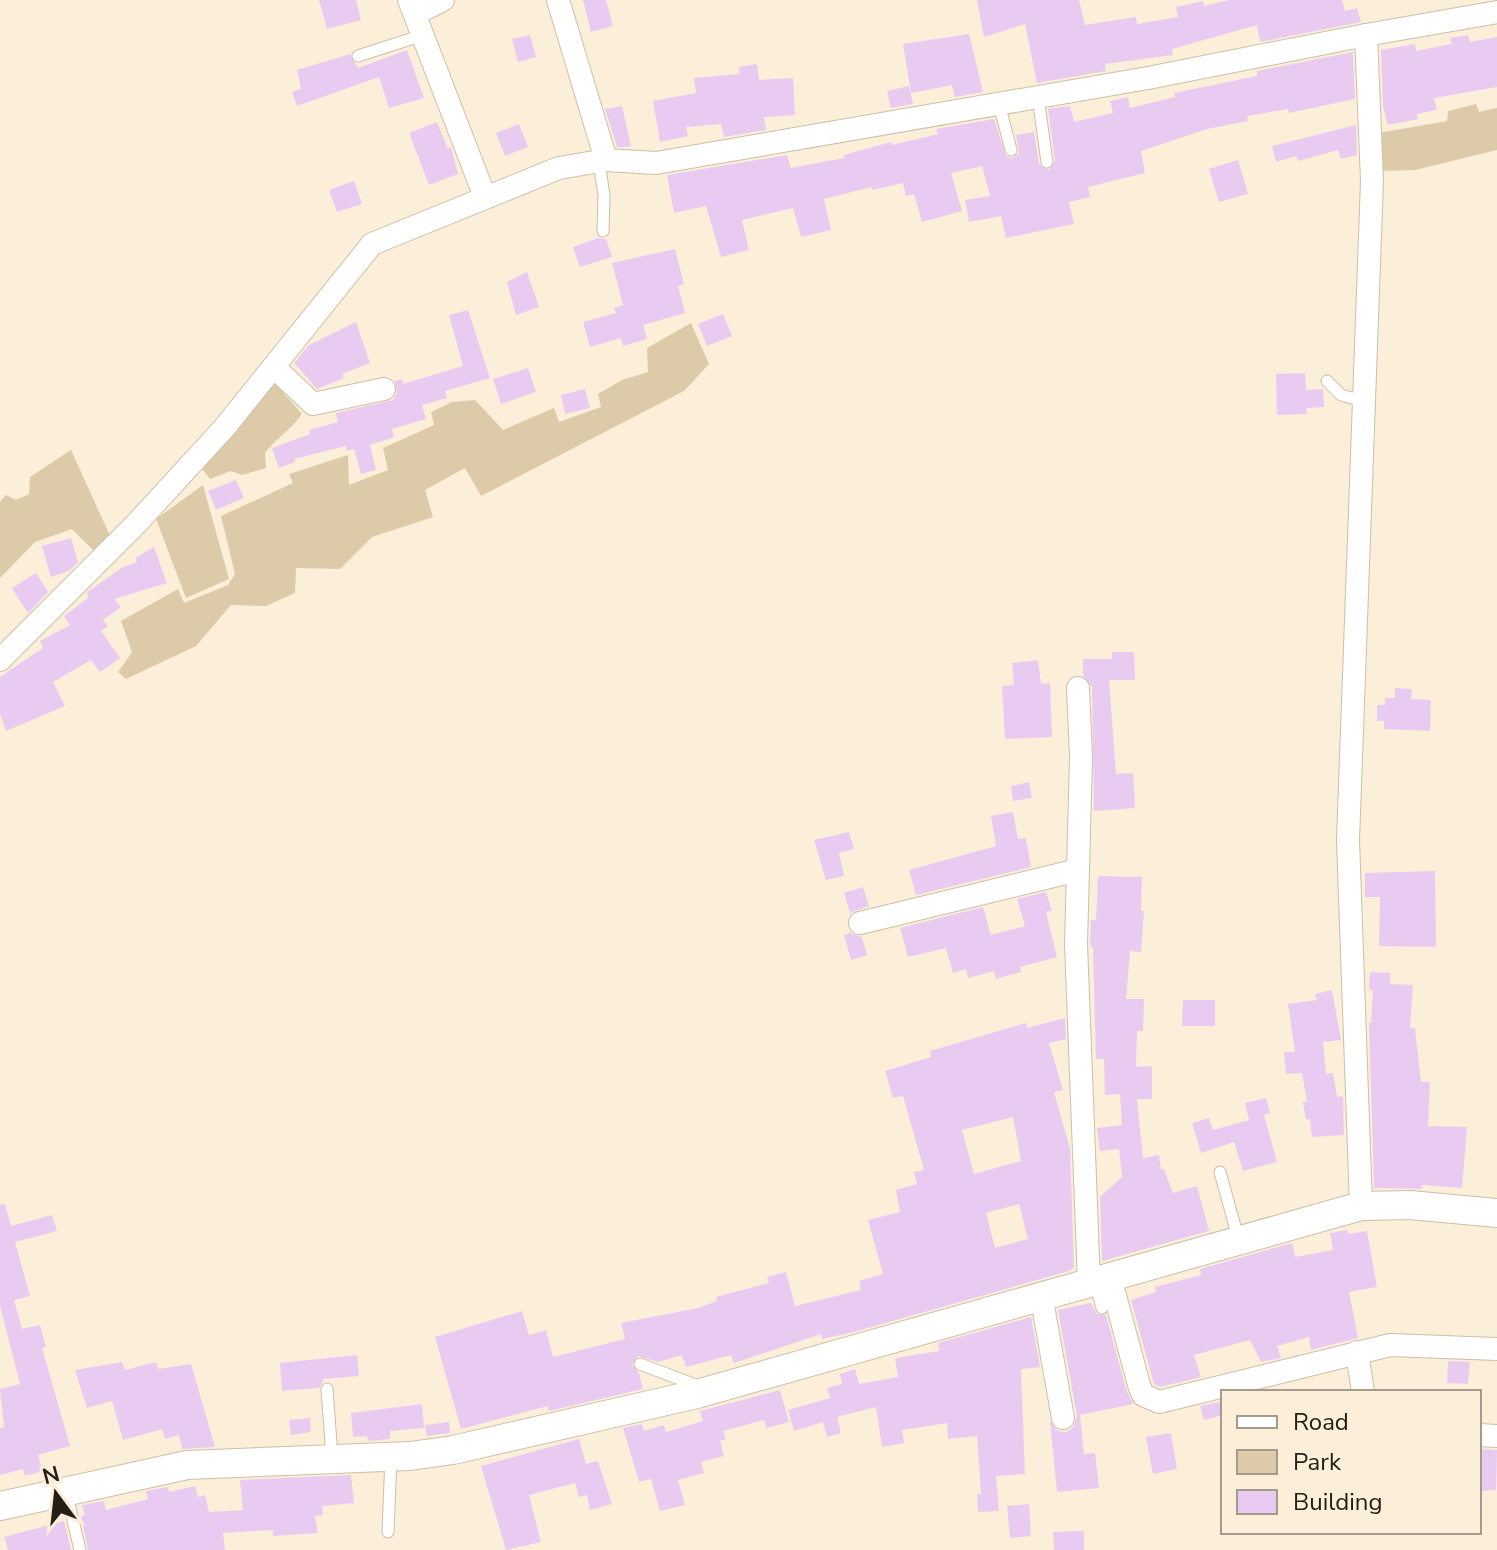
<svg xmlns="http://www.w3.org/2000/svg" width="1497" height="1550" viewBox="0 0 1497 1550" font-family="'Nunito Sans',sans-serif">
<rect width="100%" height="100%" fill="#fcefd9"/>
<g fill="#ddcaa8">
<polygon points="1476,104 1479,112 1497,108 1497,150 1415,170 1378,171 1379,133 1447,121 1448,111"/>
<polygon points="691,323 709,364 684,391 481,496 465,468 425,490 433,517 372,537 340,569 296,568 295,593 266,606 231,605 196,646 126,679 118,672 132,652 121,621 178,589 184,603 228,585 235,574 221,516 293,483 289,474 348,455 349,485 388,470 383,448 434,425 431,412 452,402 475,400 503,430 554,408 559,422 601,407 598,394 622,380 648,372 647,348"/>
<path d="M 274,382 L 302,414 C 289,432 277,437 265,453 L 266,468 L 242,475 L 231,471 L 210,479 L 199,465 Z"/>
<polygon points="71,450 111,538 96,553 72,529 35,542 0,578 0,502 6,495 16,500 29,494 30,477"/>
<polygon points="203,485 229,579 186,598 156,519"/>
</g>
<g fill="#e9cbf2" fill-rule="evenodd">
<polygon points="319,0 356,0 361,20 327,29"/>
<polygon points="583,0 606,0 613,26 591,32"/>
<polygon points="977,0 1079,0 1085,25 1136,17 1137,24 1178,17 1176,7 1203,1 1204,6 1229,0 1342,0 1345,11 1357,8 1361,22 1260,42 1257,25 1172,49 1173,55 1105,64 1106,71 1037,83 1025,24 984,37"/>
<polygon points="969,34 983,92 955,97 952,85 911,93 903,44"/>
<polygon points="530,35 536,57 518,62 512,39"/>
<polygon points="1468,35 1470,42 1497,37 1497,87 1434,98 1437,110 1417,114 1418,119 1388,125 1383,106 1381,50 1415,44 1416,51 1452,44 1450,38"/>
<polygon points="407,50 424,98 389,108 379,77 297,106 292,92 301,89 297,70 350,54 358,68"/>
<polygon points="1353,52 1355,99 1289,113 1288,109 1247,116 1248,121 1207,129 1141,151 1145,173 1088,187 1090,197 1069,202 1074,224 1006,238 1001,216 969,222 965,200 990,196 982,166 951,173 962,211 922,222 914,194 906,196 903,183 872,190 871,187 824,199 831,230 801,237 793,208 742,220 749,250 721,257 706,206 674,213 667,175 787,155 791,168 844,158 844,155 891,142 892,145 938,134 936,129 994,119 1006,156 1012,158 1019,153 1016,135 1034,132 1039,164 1049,170 1055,161 1048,109 1070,106 1074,122 1113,113 1110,101 1128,97 1130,108 1175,97 1174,93 1257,76 1257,71"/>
<polygon points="757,64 759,80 793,78 795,115 764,117 766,130 724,137 721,124 686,127 688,136 660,142 653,101 696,93 694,78 740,74 739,67"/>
<polygon points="909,86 913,104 891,108 887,91"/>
<polygon points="622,106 631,146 626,147 617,147 605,109"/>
<polygon points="437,122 448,149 451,147 458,174 429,185 409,133"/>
<polygon points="519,124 528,147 505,156 496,133"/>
<polygon points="1356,125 1357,155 1341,159 1338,150 1298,161 1296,156 1276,162 1272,146"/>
<polygon points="1238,160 1248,194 1219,202 1209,169"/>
<polygon points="354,181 362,204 337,212 329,190"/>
<polygon points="598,238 606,239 612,257 580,267 573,247"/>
<polygon points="675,249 684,284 678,286 685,313 643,325 647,339 623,346 621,338 590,347 583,322 616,313 614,308 623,305 612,263"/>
<polygon points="527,272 539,307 516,315 507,282"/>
<polygon points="468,310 490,378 445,391 447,398 422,405 426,419 392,429 394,437 370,445 376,470 361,474 354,449 347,451 346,446 294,459 295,462 279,468 272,448 310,434 309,430 338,422 336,413 393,400 397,393 395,381 402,379 403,384 463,366 449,315"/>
<polygon points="723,314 732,336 707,346 698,324"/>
<polygon points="356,322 370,363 342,374 344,378 317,389 294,363 309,345"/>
<polygon points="528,368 536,392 501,404 493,379"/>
<polygon points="1305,373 1306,390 1323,389 1324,407 1306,408 1307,414 1277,415 1276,374"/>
<polygon points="585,389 590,408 565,414 561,395"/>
<polygon points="236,480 244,498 216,510 208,491"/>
<polygon points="71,538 78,562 69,571 51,577 42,546"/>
<polygon points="154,547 167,583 114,599 121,607 103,620 108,626 101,631 120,658 100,672 91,660 53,682 65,706 6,731 0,714 0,677 43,648 40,641 70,625 64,616 88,598 87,592 123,567 137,562 135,558"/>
<polygon points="36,573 48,592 28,613 12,588"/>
<polygon points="1112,652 1134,652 1135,680 1109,680 1116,774 1133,773 1135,808 1094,811 1092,687 1083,675 1083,659 1112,659"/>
<polygon points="1038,660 1041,684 1050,683 1052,737 1005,739 1002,686 1014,685 1012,663"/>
<polygon points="1395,688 1412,689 1411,699 1431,700 1430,731 1384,729 1384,721 1377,721 1377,705 1385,705 1385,698 1395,698"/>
<polygon points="1029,782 1032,798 1013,801 1011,786"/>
<polygon points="1013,812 1018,839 1026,838 1031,867 916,895 909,870 996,846 991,816"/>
<polygon points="849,832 854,849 839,853 844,876 826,880 814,840"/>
<polygon points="1435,871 1436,947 1379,946 1380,897 1365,897 1365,873"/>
<polygon points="1098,876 1142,877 1141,910 1144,911 1141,952 1130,951 1126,999 1144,999 1143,1031 1137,1031 1136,1067 1152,1066 1152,1099 1137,1099 1143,1158 1159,1155 1161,1170 1164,1169 1173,1193 1197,1186 1209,1231 1102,1261 1100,1197 1122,1177 1119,1149 1100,1151 1097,1128 1122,1125 1120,1094 1105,1095 1104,1059 1096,1059 1093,949 1090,944 1091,920 1096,920"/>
<polygon points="863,887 869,906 850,913 844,893"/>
<polygon points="1046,892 1052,911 1046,912 1057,957 1020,967 1021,972 996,979 994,971 968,978 966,969 953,973 946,948 908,957 900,928 983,907 991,935 1025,926 1017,899"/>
<polygon points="850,933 862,937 867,955 851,960 844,935"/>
<polygon points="1370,972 1390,973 1390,984 1413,985 1410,1028 1415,1028 1421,1082 1430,1082 1428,1126 1467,1127 1462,1188 1422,1185 1422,1189 1374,1188 1369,1023 1371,1023 1373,990 1369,989"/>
<polygon points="1332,990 1341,1040 1323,1042 1326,1074 1333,1073 1337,1097 1343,1096 1344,1135 1312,1137 1310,1119 1306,1120 1303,1102 1307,1102 1302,1073 1286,1074 1284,1052 1295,1052 1288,1004 1317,1000 1315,994"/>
<polygon points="1183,1000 1215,1000 1215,1026 1182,1026"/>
<path d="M 1065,1018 L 1066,1039 L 1049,1043 L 1063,1090 L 1054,1092 L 1070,1149 L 1074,1267 L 1069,1271 L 854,1332 L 822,1339 L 821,1334 L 734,1363 L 731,1355 L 686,1367 L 682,1355 L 658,1362 L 638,1356 L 632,1365 L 639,1373 L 643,1389 L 549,1411 L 548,1406 L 461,1429 L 435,1337 L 522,1311 L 529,1335 L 546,1330 L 553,1357 L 625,1339 L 621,1323 L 698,1308 L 717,1301 L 716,1297 L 769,1283 L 767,1277 L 786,1272 L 795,1306 L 861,1290 L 859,1281 L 883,1274 L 868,1220 L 900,1212 L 896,1190 L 917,1184 L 914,1172 L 924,1170 L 903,1096 L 893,1098 L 885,1071 L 931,1057 L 930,1051 L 1026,1023 L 1027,1028 ZM 1013,1117 L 1021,1161 L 974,1174 L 962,1130 ZM 1019,1204 L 1028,1239 L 995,1248 L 986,1213 Z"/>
<polygon points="1266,1098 1270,1113 1264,1115 1277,1162 1243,1171 1234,1142 1201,1153 1192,1123 1209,1118 1213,1130 1249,1120 1245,1103"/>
<polygon points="5,1204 11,1226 52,1215 57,1231 15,1242 30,1296 14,1300 22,1329 40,1325 46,1347 42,1348 70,1446 38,1455 43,1471 25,1476 23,1469 0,1475 0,1428 4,1427 0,1389 20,1384 0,1306 0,1205"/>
<polygon points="1347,1230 1348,1234 1367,1231 1377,1287 1349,1292 1358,1338 1311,1350 1309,1337 1277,1346 1281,1358 1261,1362 1250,1340 1194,1355 1201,1377 1160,1387 1154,1384 1131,1300 1156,1292 1155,1287 1201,1275 1200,1269 1292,1243 1295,1257 1333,1250 1330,1233"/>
<polygon points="1091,1303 1097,1314 1106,1315 1126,1389 1133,1404 1080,1415 1084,1454 1095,1453 1099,1488 1057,1492 1050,1421 1058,1431 1066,1432 1073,1428 1077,1416 1058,1310"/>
<polygon points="1031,1317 1040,1367 1021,1369 1025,1474 996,1476 999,1511 978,1512 977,1494 981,1494 977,1436 948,1439 947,1423 902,1430 904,1443 882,1447 876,1407 837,1417 841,1433 827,1437 823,1422 794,1431 788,1410 830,1398 827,1388 842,1384 840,1374 855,1369 859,1384 898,1377 895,1358 939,1351 938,1343"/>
<polygon points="357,1355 359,1376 324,1379 319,1388 282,1391 280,1363"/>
<polygon points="1448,1361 1470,1362 1468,1384 1447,1383"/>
<polygon points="122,1362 125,1370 156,1362 158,1369 191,1364 215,1447 182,1449 179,1435 165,1439 162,1429 123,1440 112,1401 87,1408 75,1370"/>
<polygon points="780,1390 789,1422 766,1428 764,1420 723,1431 726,1439 720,1441 724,1456 701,1462 704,1473 678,1480 685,1505 660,1511 651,1479 639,1482 623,1428 642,1424 644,1431 664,1425 666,1432 703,1421 700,1411"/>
<polygon points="1223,1401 1223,1415 1204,1420 1200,1406"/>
<polygon points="422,1404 424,1428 390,1431 390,1439 368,1441 367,1436 353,1437 351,1413"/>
<polygon points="310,1418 311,1432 291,1435 289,1420"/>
<polygon points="449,1422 450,1433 427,1436 425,1425"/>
<polygon points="1171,1433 1177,1469 1153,1474 1146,1437"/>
<polygon points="579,1439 586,1464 598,1461 612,1504 590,1510 587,1495 579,1497 575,1483 529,1495 541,1542 506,1550 481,1466"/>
<polygon points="1479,1449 1497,1450 1496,1490 1479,1491"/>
<polygon points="351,1475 354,1503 322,1506 323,1515 315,1516 318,1533 273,1536 273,1530 223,1533 225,1550 88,1550 81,1516 85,1515 82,1505 104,1501 106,1510 148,1499 146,1491 168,1487 169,1492 195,1486 198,1497 205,1495 209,1512 243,1510 240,1480"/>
<polygon points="1029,1504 1031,1536 1010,1538 1007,1506"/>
<polygon points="64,1521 71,1550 8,1550 4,1537"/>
<polygon points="1084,1531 1084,1550 1054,1550 1053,1532"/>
</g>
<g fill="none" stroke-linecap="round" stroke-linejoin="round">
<defs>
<g id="service">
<polyline points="358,56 423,35"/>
<polyline points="1038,97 1047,162"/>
<polyline points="999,104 1011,150"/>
<polyline points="599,162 604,195 603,231"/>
<polyline points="1327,381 1341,395 1363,401"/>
<polyline points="1220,1172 1239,1241"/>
<polyline points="1095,1281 1102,1308"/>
<polyline points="640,1364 701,1387"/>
<polyline points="327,1389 332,1457"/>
<polyline points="66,1491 80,1550"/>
<polyline points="388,1532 391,1457"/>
</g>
<g id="minor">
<polyline points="409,0 485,197"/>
<polyline points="558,0 606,160"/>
<polyline points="415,14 443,0"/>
<polyline points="1366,35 1497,12"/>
<polyline points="275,368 313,404 384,389"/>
<polyline points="0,660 136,524 225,427 372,244 559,168 606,160 656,163 1148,78 1366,35 1372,181 1348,840 1361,1206"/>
<polyline points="1078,688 1081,757 1076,944 1089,1283"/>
<polyline points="860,923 1078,870"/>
<polyline points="1110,1277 1139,1385 1143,1395 1159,1402 1390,1345 1497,1349"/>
<polyline points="1041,1295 1063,1418"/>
<polyline points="1357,1352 1363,1392"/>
<polyline points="1479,1435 1497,1436"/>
</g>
<polyline id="tertiary" points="0,1506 187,1465 410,1456 453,1450 697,1394 1361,1206 1410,1205 1497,1213"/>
</defs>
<use href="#service" stroke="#cbbfa9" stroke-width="13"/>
<use href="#minor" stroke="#cbbfa9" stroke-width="24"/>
<use href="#tertiary" stroke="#cbbfa9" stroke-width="30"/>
<use href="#service" stroke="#fff" stroke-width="11"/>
<use href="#minor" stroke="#fff" stroke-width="22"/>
<use href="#tertiary" stroke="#fff" stroke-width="28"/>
</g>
<rect x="1221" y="1390" width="260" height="144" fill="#fcefd9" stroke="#a59b8b" stroke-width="2"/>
<rect x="1237" y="1416" width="40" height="12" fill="#ffffff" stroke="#a59b8b" stroke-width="2"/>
<text x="1293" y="1430" font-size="24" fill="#231e16">Road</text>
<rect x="1237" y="1450" width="40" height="24" fill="#ddcaa8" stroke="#a59b8b" stroke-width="2"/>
<text x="1293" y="1470" font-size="24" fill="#231e16">Park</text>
<rect x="1237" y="1490" width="40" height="24" fill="#e9cbf2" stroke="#a59b8b" stroke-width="2"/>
<text x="1293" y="1510" font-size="24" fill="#231e16">Building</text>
<g transform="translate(56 1494) rotate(345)" stroke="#fcefd9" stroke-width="6" paint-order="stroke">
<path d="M0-6L14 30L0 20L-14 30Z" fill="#231e16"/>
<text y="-12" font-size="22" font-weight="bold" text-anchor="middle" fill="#231e16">N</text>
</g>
</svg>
